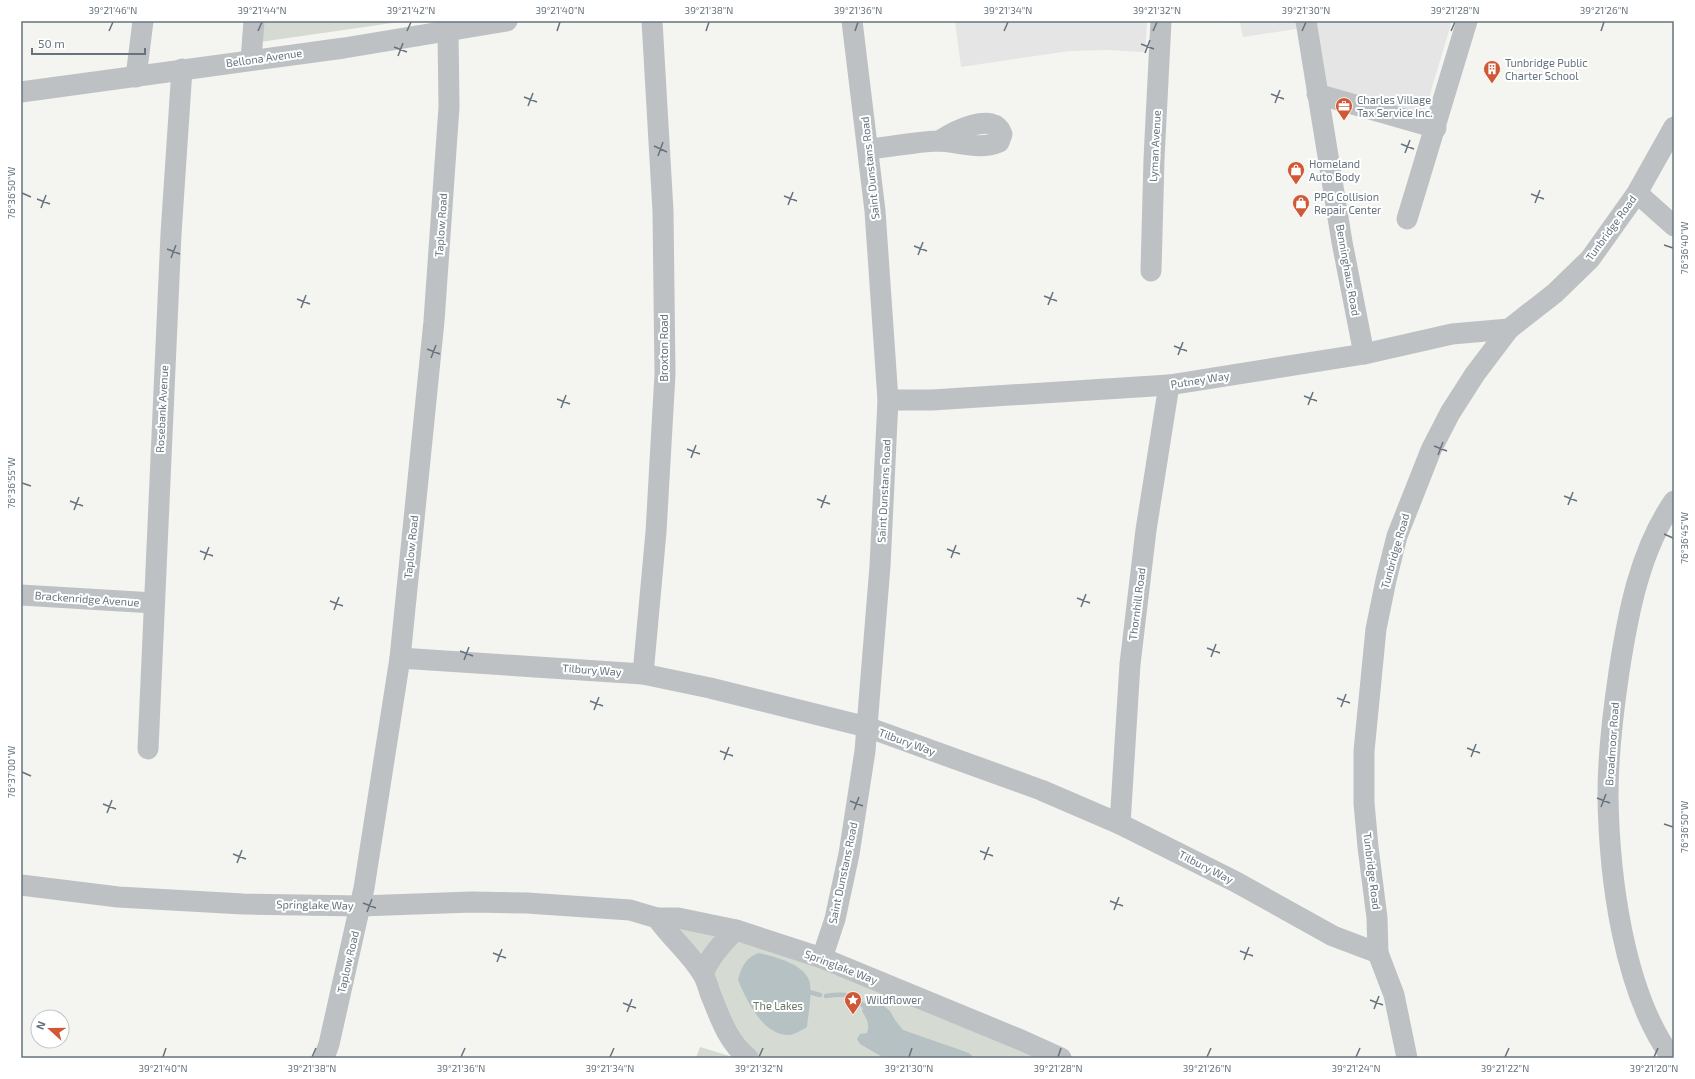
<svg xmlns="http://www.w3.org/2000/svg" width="1695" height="1079" viewBox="0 0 1695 1079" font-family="'Exo 2',sans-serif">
<rect width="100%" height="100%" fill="#f4f4f0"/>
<g fill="#e4e5e4">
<polygon points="955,21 1147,21 1145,52 1109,50 1069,51 961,67"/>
<polygon points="1203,21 1452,21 1423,117 1323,88 1315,26 1243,37 1240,23"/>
</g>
<g fill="#d5dad2">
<polygon points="262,21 406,21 260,42"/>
<polygon points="681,923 822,966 1044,1058 696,1058 700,1047 733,1057 676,928"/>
</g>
<g fill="#b6c1c4">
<path d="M 758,953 C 773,956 803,964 809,980 C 813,992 808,1015 807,1027 C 802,1030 795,1034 790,1035 C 763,1036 747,1001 738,980 C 742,966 745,959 758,953 Z"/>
<path d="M 872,1000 L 883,1005 L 890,1011 L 895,1020 L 903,1030 L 969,1053 L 974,1058 L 884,1058 L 860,1044 L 857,1039 L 860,1034 L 867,1033 C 870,1024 867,1019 862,1011 L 865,1002 Z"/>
</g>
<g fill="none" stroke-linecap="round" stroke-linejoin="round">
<g stroke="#b6c1c4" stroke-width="4.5">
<polyline points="809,992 820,995"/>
<path d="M 826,996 C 844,993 855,994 866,1009"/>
</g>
<g stroke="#bdc1c4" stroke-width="21">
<polyline points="1306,21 1342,242 1364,354"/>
<polyline points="251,60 254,21"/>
<polyline points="136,77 143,21"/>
<polyline points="21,92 344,48 507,21"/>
<polyline points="1317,94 1436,128"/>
<path d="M 869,149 C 891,147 914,142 937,141 C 958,141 978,151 999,142 L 1002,134 C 994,110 953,132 939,141"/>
<polyline points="1637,193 1674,226"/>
<polyline points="1407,219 1467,21"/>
<polyline points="1151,271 1154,159 1161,21"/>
<polyline points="888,400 932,400 1169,385 1364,354 1452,334 1509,329"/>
<polyline points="21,595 154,603"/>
<polyline points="400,658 643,674 710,688 867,727 1041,790 1120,824 1236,882 1333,936 1378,953"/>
<polyline points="643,674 656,532 665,374 663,211 652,21"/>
<polyline points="148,749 171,234 182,69"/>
<polyline points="1120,824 1130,664 1146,530 1169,385"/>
<polyline points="21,885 118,897 243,904 360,906 472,902 527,903 630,910 657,918 678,918 736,930 822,958 1021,1040 1061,1058"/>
<path d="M 657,918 C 671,938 689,952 702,973 C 706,979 708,986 710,993 C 720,1017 727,1041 748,1058"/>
<polyline points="822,958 835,919 849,854 865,751 880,566 888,400 875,211 852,21"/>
<path d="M 703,974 C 710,956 722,943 736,930"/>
<polyline points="324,1058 329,1044 364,888 400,658 434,321 449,107 448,30"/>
<polyline points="1407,1058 1394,995 1378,953 1377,918 1368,847 1364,803 1364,751 1376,629 1386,580 1397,536 1431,450 1450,413 1475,374 1509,329 1555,293 1590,259 1637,193 1674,127"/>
<path d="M 1672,1058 C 1623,992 1609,875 1608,795 C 1608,753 1613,712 1619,672 C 1628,613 1640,550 1674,501"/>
</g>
</g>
<path fill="none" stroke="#66737e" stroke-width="1.5" d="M 109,31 L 113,22M 258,31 L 262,22M 407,31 L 411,22M 557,31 L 560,22M 706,31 L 709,22M 855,31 L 858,22M 1004,31 L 1008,22M 1153,31 L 1157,22M 1302,31 L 1306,22M 1451,31 L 1455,22M 1601,31 L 1604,22M 1141,44 L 1154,49M 394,47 L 407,52M 1145,53 L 1150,40M 398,56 L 403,43M 1271,94 L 1284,99M 524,97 L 537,102M 1275,103 L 1280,90M 528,106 L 533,93M 1401,144 L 1414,149M 654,146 L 667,152M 1405,153 L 1410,140M 658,156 L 663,142M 22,193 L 31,197M 1531,194 L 1544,199M 784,196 L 797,201M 37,199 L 50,204M 1535,203 L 1540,190M 788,205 L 793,192M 41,208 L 46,195M 1664,245 L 1673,248M 914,246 L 927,251M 167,249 L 180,254M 918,255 L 923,242M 171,258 L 176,245M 1044,296 L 1057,301M 297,299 L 310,304M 1048,305 L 1053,292M 301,308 L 306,295M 1174,346 L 1187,351M 427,349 L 440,354M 1178,355 L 1183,342M 431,358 L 436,345M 1304,396 L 1317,401M 557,399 L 570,404M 1308,405 L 1313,392M 561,408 L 566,395M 1434,446 L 1447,451M 687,449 L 700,454M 1438,455 L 1443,442M 691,458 L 696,445M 22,483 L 31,486M 1564,496 L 1577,501M 817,499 L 830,504M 70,501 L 83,506M 1568,505 L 1573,492M 821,508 L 826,495M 74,510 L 79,497M 1664,534 L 1673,538M 947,549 L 960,554M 200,551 L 213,556M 951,558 L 956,545M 204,560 L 209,547M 1077,598 L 1090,603M 330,601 L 343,606M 1081,607 L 1086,594M 334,610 L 339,597M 1207,648 L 1220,653M 460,651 L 473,656M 1211,657 L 1216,644M 464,660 L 469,647M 1337,698 L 1350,703M 590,701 L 603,706M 1341,707 L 1346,694M 594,710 L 599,697M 1467,748 L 1480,753M 720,751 L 733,756M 1471,757 L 1476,744M 724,760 L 729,747M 22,772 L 31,776M 1597,798 L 1610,803M 850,801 L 863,806M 103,804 L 116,809M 1601,807 L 1606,794M 854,810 L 859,797M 107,813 L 112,800M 1664,824 L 1673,827M 980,851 L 993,856M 233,854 L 246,859M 984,860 L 989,847M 237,863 L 242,850M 1110,901 L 1123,906M 363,903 L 376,908M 1114,910 L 1119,897M 367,912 L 372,899M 1240,951 L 1253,956M 493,953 L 506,958M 1244,960 L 1249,947M 497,962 L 502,949M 1370,1000 L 1383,1005M 623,1003 L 636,1008M 1374,1009 L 1379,996M 627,1012 L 632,999M 163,1057 L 166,1048M 312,1057 L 316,1048M 461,1057 L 465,1048M 610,1057 L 614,1048M 759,1057 L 763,1048M 909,1057 L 912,1048M 1058,1057 L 1061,1048M 1207,1057 L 1211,1048M 1356,1057 L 1360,1048M 1505,1057 L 1509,1048M 1654,1057 L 1658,1048"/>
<defs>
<symbol id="building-pin" viewBox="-11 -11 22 30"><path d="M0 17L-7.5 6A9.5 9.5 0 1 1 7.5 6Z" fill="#cf5835" stroke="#fff"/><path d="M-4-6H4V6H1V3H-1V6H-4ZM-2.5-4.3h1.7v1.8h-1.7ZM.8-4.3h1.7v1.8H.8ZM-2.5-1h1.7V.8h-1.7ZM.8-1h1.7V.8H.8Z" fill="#fff"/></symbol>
<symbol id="office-pin" viewBox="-11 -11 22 30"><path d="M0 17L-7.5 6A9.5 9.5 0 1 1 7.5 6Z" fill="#cf5835" stroke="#fff"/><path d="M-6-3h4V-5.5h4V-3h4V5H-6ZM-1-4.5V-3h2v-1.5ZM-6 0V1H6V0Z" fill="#fff"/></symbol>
<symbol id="shop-pin" viewBox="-11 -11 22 30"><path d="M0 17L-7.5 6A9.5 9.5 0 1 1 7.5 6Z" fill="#cf5835" stroke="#fff"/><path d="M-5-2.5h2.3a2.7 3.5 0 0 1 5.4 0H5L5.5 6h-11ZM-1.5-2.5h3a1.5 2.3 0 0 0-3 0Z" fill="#fff"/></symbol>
<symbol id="sight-pin" viewBox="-11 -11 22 30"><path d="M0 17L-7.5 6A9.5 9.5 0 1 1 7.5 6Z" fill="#cf5835" stroke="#fff"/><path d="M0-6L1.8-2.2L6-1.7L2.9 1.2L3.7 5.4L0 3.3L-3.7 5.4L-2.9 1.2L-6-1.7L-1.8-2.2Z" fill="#fff"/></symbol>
</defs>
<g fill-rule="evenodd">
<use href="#building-pin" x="1482" y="59" width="20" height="27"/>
<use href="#office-pin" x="1334" y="96" width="20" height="27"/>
<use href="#shop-pin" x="1286" y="160" width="20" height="27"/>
<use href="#shop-pin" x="1291" y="193" width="20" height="27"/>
<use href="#sight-pin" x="843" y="990" width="20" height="27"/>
</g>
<g text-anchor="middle" stroke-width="4" stroke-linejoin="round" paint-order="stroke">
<g font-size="11" fill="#66737e" stroke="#fff">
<text transform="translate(264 58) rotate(-8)" y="4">Bellona Avenue</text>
<text transform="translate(1155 146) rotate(-87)" y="4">Lyman Avenue</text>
<text transform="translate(870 168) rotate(-96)" y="4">Saint Dunstans Road</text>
<text transform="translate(441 225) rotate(-86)" y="4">Taplow Road</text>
<text transform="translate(1611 228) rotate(-54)" y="4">Tunbridge Road</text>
<text transform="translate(1348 270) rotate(80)" y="4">Benninghaus Road</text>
<text transform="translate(664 348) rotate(-90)" y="4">Broxton Road</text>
<text transform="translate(1200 380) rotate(-9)" y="4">Putney Way</text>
<text transform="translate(162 409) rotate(-87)" y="4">Rosebank Avenue</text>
<text transform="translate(884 491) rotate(-87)" y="4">Saint Dunstans Road</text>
<text transform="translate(411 547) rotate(-84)" y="4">Taplow Road</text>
<text transform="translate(1395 551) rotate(-74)" y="4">Tunbridge Road</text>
<text transform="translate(87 599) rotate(4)" y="4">Brackenridge Avenue</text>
<text transform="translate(1137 604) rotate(-83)" y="4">Thornhill Road</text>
<text transform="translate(592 670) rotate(4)" y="4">Tilbury Way</text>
<text transform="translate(907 742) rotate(20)" y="4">Tilbury Way</text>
<text transform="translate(1612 744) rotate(-86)" y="4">Broadmoor Road</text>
<text transform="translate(1206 867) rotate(27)" y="4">Tilbury Way</text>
<text transform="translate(1372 871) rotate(83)" y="4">Tunbridge Road</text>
<text transform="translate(843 873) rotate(-78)" y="4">Saint Dunstans Road</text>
<text transform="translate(315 905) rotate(1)" y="4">Springlake Way</text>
<text transform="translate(348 962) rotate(-77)" y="4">Taplow Road</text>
<text transform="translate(841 967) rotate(21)" y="4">Springlake Way</text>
</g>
<g font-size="11" fill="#66737e" stroke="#fff" text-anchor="start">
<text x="1505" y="67">Tunbridge Public<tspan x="1505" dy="13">Charter School</tspan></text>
<text x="1357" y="104">Charles Village<tspan x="1357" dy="13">Tax Service Inc.</tspan></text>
<text x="1309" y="168">Homeland<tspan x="1309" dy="13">Auto Body</tspan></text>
<text x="1314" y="201">PPG Collision<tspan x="1314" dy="13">Repair Center</tspan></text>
<text x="866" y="1004">Wildflower</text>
</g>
<g font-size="11" fill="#687664" stroke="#fff">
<text x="778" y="1010">The Lakes</text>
</g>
</g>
<rect width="1695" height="1079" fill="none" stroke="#ffffff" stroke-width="44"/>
<g transform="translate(50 1029) rotate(291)"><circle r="19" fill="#ffffff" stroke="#c2c7cb"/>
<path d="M0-3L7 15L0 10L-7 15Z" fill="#cf5835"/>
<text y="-6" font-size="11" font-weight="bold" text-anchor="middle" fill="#66737e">N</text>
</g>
<path d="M32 48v6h113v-6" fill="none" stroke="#66737e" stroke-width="2"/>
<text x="38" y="48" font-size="12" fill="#66737e" stroke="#ffffff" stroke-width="3" paint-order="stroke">50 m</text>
<rect x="22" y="22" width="1651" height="1035" fill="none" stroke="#66737e" stroke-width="1.5"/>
<g font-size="10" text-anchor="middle" fill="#66737e">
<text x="113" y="14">39°21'46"N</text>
<text x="262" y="14">39°21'44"N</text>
<text x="411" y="14">39°21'42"N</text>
<text x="560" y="14">39°21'40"N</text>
<text x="709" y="14">39°21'38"N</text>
<text x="858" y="14">39°21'36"N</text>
<text x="1008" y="14">39°21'34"N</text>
<text x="1157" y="14">39°21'32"N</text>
<text x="1306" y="14">39°21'30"N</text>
<text x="1455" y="14">39°21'28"N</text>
<text x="1604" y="14">39°21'26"N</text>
<text transform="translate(11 193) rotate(-90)" y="4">76°36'50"W</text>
<text transform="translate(1684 248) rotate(-90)" y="4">76°36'40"W</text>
<text transform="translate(11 483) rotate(-90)" y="4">76°36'55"W</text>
<text transform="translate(1684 538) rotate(-90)" y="4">76°36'45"W</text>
<text transform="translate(11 772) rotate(-90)" y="4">76°37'00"W</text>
<text transform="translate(1684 827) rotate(-90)" y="4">76°36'50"W</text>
<text x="163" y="1072">39°21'40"N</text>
<text x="312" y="1072">39°21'38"N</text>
<text x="461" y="1072">39°21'36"N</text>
<text x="610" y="1072">39°21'34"N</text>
<text x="759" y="1072">39°21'32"N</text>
<text x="909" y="1072">39°21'30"N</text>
<text x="1058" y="1072">39°21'28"N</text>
<text x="1207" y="1072">39°21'26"N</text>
<text x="1356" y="1072">39°21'24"N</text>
<text x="1505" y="1072">39°21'22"N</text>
<text x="1654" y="1072">39°21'20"N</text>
</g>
</svg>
